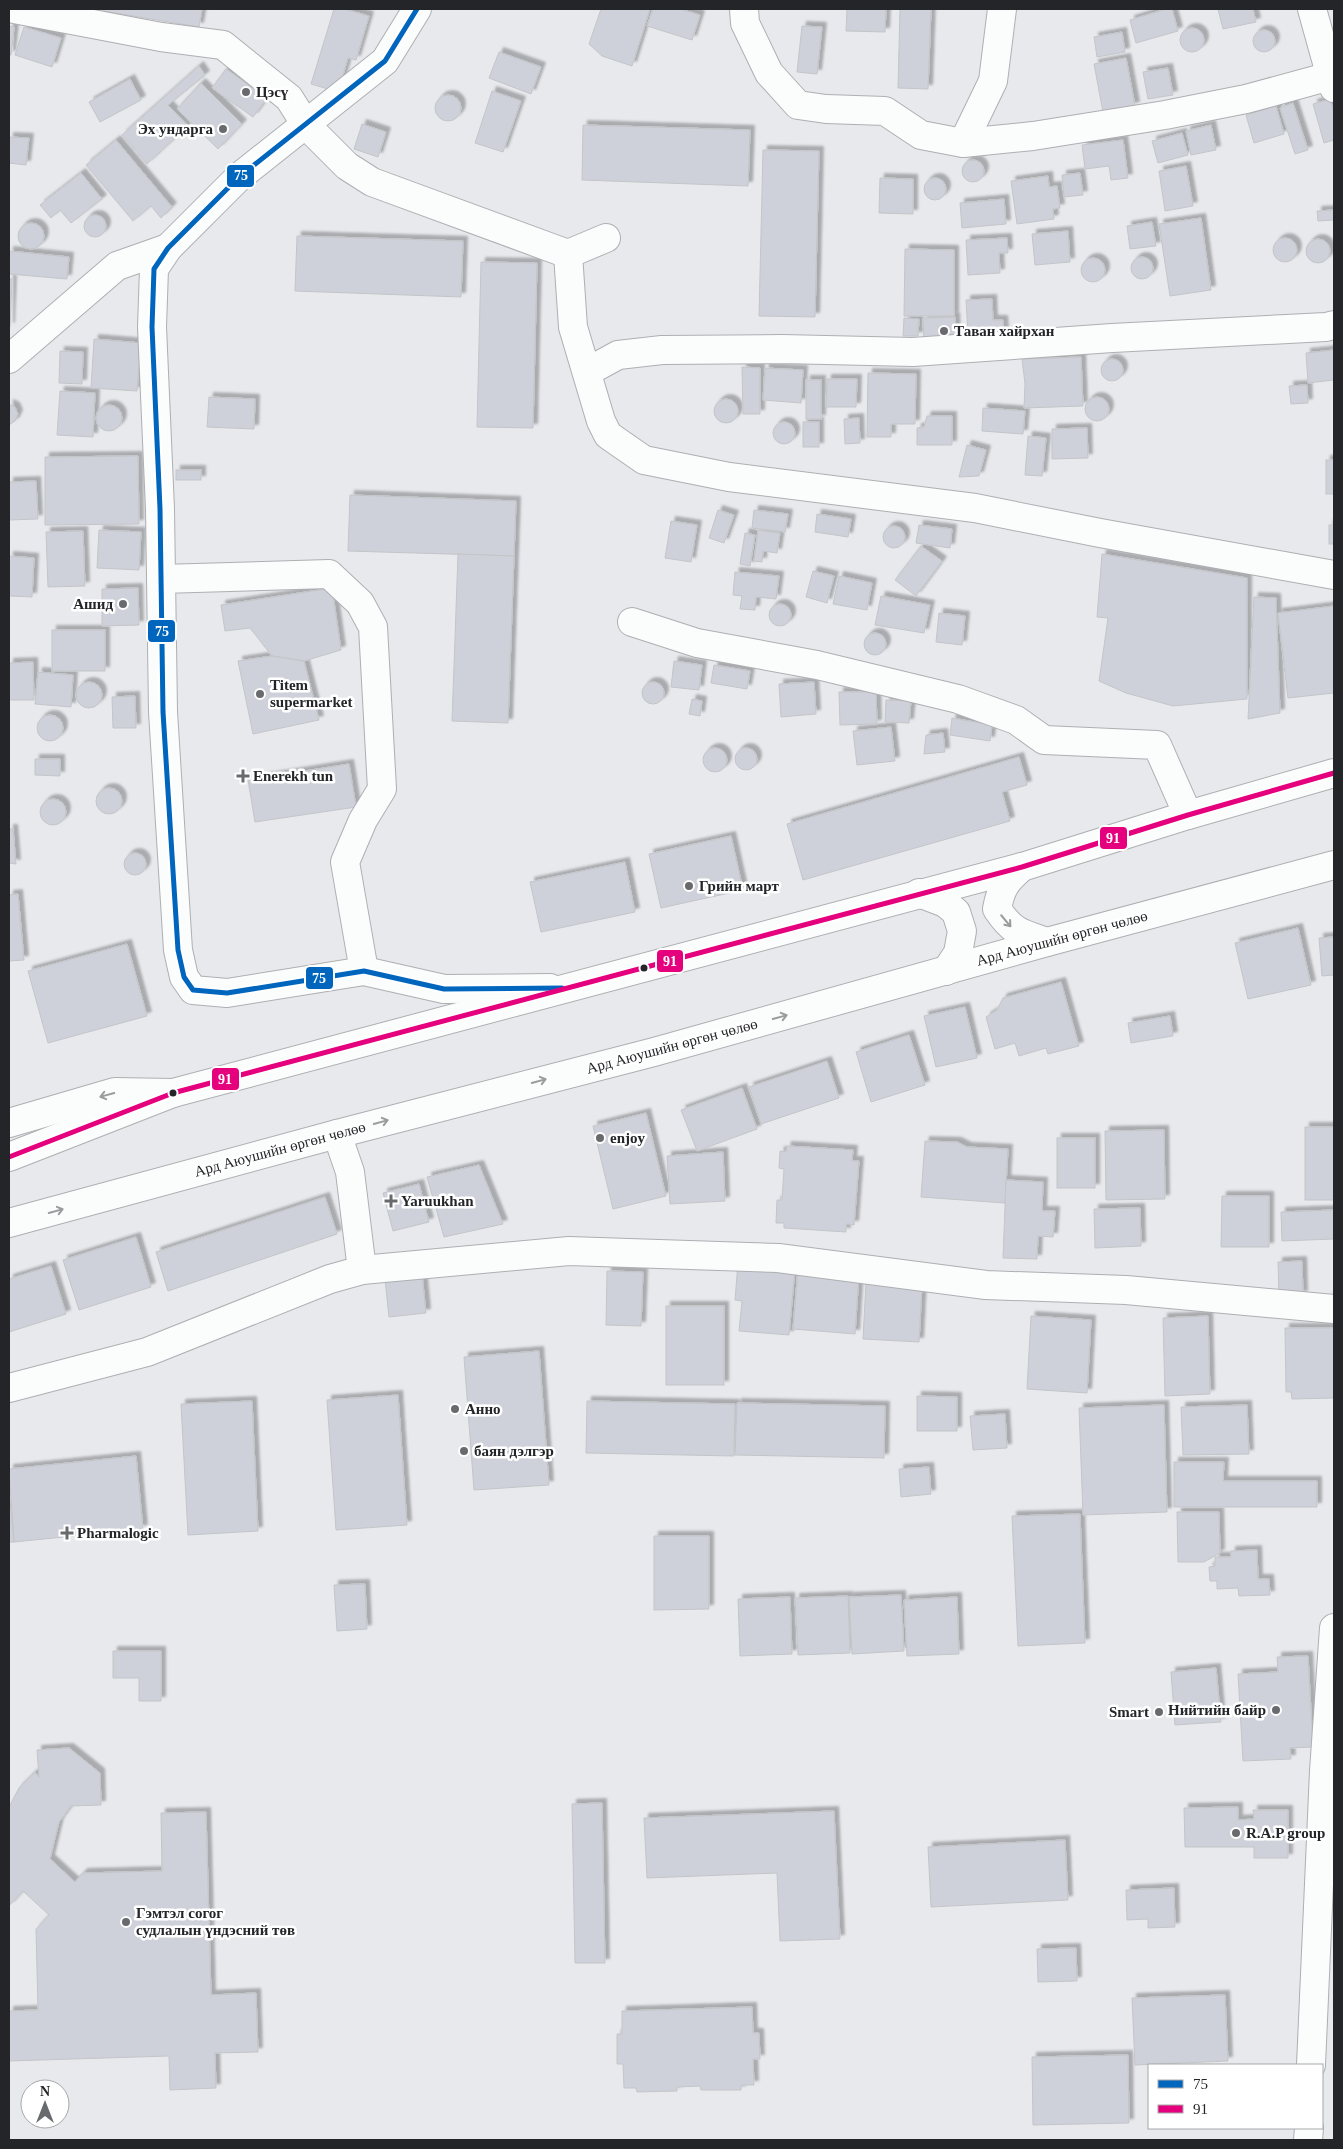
<svg xmlns="http://www.w3.org/2000/svg" width="1343" height="2149" viewBox="0 0 1343 2149" font-family="Georgia,serif">
<defs>
<filter id="shadow"><feDropShadow dx="4.5" dy="-4.5" stdDeviation="1" flood-color="#0004"/></filter>
</defs>
<rect width="100%" height="100%" fill="#e7e9ed"/>
<g fill="#ced1da" stroke="#c3c5c8" filter="url(#shadow)">
<polygon points="103,9 202,9 199,27 103,11"/>
<polygon points="334,9 344,9 369,16 356,60 348,58 338,92 311,84"/>
<polygon points="601,9 650,9 632,66 602,56 589,44"/>
<polygon points="653,9 680,9 700,15 692,40 647,26"/>
<polygon points="847,9 886,9 885,32 846,31"/>
<polygon points="900,9 931,9 928,89 898,88"/>
<polygon points="1166,9 1172,9 1178,31 1136,43 1130,20"/>
<polygon points="1218,9 1253,9 1256,22 1223,29"/>
<polygon points="9,26 14,27 11,55 9,55"/>
<polygon points="802,26 822,27 817,74 797,72"/>
<polygon points="24,27 61,38 52,67 15,55"/>
<circle cx="1192" cy="40" r="12"/>
<circle cx="1264" cy="41" r="11"/>
<polygon points="1122,32 1125,52 1097,57 1094,37"/>
<polygon points="499,52 541,67 531,94 489,78"/>
<polygon points="1126,58 1135,106 1103,112 1094,64"/>
<polygon points="199,66 205,75 168,105 188,126 147,164 122,135"/>
<polygon points="1168,68 1173,95 1148,99 1143,72"/>
<polygon points="226,69 267,98 253,117 212,88"/>
<polygon points="130,79 141,100 100,122 89,102"/>
<polygon points="201,83 242,124 218,149 177,109"/>
<polygon points="492,91 521,101 503,152 475,143"/>
<circle cx="448" cy="108" r="13"/>
<polygon points="1330,99 1334,113 1334,140 1324,143 1313,104"/>
<polygon points="1293,103 1308,150 1295,154 1280,108"/>
<polygon points="1276,106 1284,134 1254,143 1246,115"/>
<polygon points="362,124 386,132 378,157 354,149"/>
<polygon points="583,125 750,130 748,186 582,180"/>
<polygon points="1211,125 1216,150 1191,155 1186,131"/>
<polygon points="1182,133 1188,155 1158,163 1152,141"/>
<polygon points="9,137 29,138 26,165 9,163"/>
<polygon points="116,140 172,207 161,218 151,206 133,221 86,165"/>
<polygon points="1123,140 1128,178 1111,180 1109,166 1085,169 1082,145"/>
<polygon points="763,150 819,151 815,317 759,316"/>
<circle cx="973" cy="171" r="11"/>
<polygon points="1186,166 1193,206 1165,211 1159,171"/>
<polygon points="81,173 102,199 71,223 60,210 51,218 40,205"/>
<polygon points="1080,173 1083,195 1064,197 1062,175"/>
<polygon points="1048,176 1049,187 1057,186 1060,208 1053,209 1054,219 1017,224 1011,181"/>
<circle cx="935" cy="189" r="11"/>
<polygon points="880,178 913,179 913,214 879,213"/>
<polygon points="1004,199 1006,224 962,228 960,203"/>
<polygon points="1334,210 1334,220 1318,221 1317,211"/>
<circle cx="95" cy="226" r="11"/>
<polygon points="1201,218 1211,290 1170,296 1159,224"/>
<polygon points="1152,222 1156,246 1130,249 1127,226"/>
<circle cx="31" cy="236" r="13"/>
<polygon points="1068,231 1070,262 1035,265 1032,234"/>
<polygon points="297,236 463,241 461,297 295,291"/>
<circle cx="1285" cy="250" r="12"/>
<polygon points="1007,238 1008,253 999,253 1000,273 968,275 966,240"/>
<circle cx="1318" cy="251" r="12"/>
<polygon points="905,249 954,250 954,316 904,316"/>
<polygon points="9,251 69,257 67,279 9,274"/>
<circle cx="1142" cy="268" r="11"/>
<circle cx="1093" cy="270" r="12"/>
<polygon points="481,262 537,263 533,428 477,427"/>
<polygon points="9,279 12,279 10,327 9,327"/>
<polygon points="992,299 993,320 1003,320 1004,332 968,334 966,300"/>
<polygon points="955,317 956,339 924,340 923,318"/>
<polygon points="904,318 919,319 918,336 903,336"/>
<polygon points="94,339 141,343 137,391 91,388"/>
<polygon points="1334,350 1334,380 1308,383 1306,353"/>
<polygon points="60,351 83,352 82,384 59,383"/>
<polygon points="1081,357 1083,406 1024,408 1025,384 1022,359"/>
<circle cx="1112" cy="370" r="11"/>
<polygon points="742,367 760,368 760,414 743,414"/>
<polygon points="765,368 803,370 801,403 763,400"/>
<polygon points="868,373 916,374 915,424 891,424 891,437 867,437"/>
<polygon points="827,379 857,379 856,407 826,407"/>
<rect x="806" y="380" width="15" height="39"/>
<polygon points="1307,385 1308,403 1291,404 1289,386"/>
<polygon points="60,391 95,393 93,437 57,435"/>
<polygon points="209,397 255,399 254,429 207,427"/>
<circle cx="1097" cy="409" r="12"/>
<circle cx="726" cy="411" r="12"/>
<polygon points="9,404 15,407 18,414 15,421 9,425"/>
<circle cx="109" cy="418" r="13"/>
<polygon points="983,408 1025,411 1023,434 982,431"/>
<polygon points="927,416 952,416 952,445 917,445 917,428 924,427"/>
<polygon points="859,418 860,443 845,444 844,419"/>
<circle cx="784" cy="433" r="11"/>
<rect x="803" y="422" width="16" height="25"/>
<polygon points="1087,428 1088,458 1052,459 1052,429"/>
<polygon points="1028,436 1046,438 1042,476 1025,475"/>
<polygon points="967,445 986,450 979,476 959,477"/>
<polygon points="138,456 139,524 45,525 45,457"/>
<rect x="1326" y="460" width="8" height="34"/>
<rect x="176" y="470" width="25" height="10"/>
<polygon points="36,481 38,519 9,520 9,482"/>
<polygon points="350,495 516,501 514,556 348,551"/>
<polygon points="718,510 734,515 724,543 709,538"/>
<polygon points="754,510 788,514 785,532 752,528"/>
<polygon points="817,514 851,519 848,537 815,532"/>
<polygon points="671,521 697,525 691,562 665,558"/>
<polygon points="919,525 952,529 950,548 916,543"/>
<rect x="1329" y="525" width="5" height="19"/>
<circle cx="894" cy="537" r="11"/>
<polygon points="99,530 141,532 139,570 97,568"/>
<polygon points="758,530 780,533 777,553 763,551 762,562 754,561"/>
<polygon points="83,531 85,586 48,587 46,532"/>
<polygon points="745,533 755,535 750,566 740,564"/>
<polygon points="921,546 942,561 916,596 895,580"/>
<polygon points="458,554 514,556 508,723 452,721"/>
<polygon points="1102,554 1247,578 1247,699 1173,706 1126,693 1099,681 1108,618 1097,617"/>
<polygon points="9,556 34,558 32,597 9,596"/>
<polygon points="813,571 834,576 827,603 806,597"/>
<polygon points="735,572 779,576 776,599 756,597 755,610 740,609 742,596 733,595"/>
<polygon points="839,576 872,583 867,610 833,604"/>
<polygon points="138,588 139,625 102,626 102,589"/>
<polygon points="332,588 341,650 304,661 272,656 250,628 225,631 221,605"/>
<polygon points="881,596 930,605 924,633 875,625"/>
<polygon points="1254,597 1276,598 1280,713 1248,719"/>
<circle cx="780" cy="615" r="11"/>
<polygon points="1334,606 1334,693 1288,698 1278,613"/>
<polygon points="939,613 965,616 962,645 936,642"/>
<rect x="52" y="630" width="53" height="41"/>
<circle cx="875" cy="644" r="11"/>
<polygon points="272,656 304,661 319,720 253,734 238,661"/>
<polygon points="674,661 702,665 699,690 671,687"/>
<polygon points="33,662 34,700 9,700 9,663"/>
<polygon points="714,665 750,671 747,689 711,683"/>
<polygon points="38,672 73,675 71,707 35,704"/>
<circle cx="653" cy="693" r="11"/>
<polygon points="814,682 816,714 781,717 779,684"/>
<circle cx="89" cy="695" r="13"/>
<polygon points="839,692 876,692 877,724 840,725"/>
<polygon points="135,696 136,728 113,728 112,697"/>
<polygon points="692,699 702,701 700,716 689,714"/>
<polygon points="886,700 911,701 909,723 885,722"/>
<circle cx="50" cy="728" r="13"/>
<polygon points="952,718 992,725 990,741 950,735"/>
<polygon points="891,727 895,761 857,765 853,731"/>
<polygon points="943,733 945,752 924,754 926,735"/>
<circle cx="746" cy="759" r="11"/>
<circle cx="715" cy="760" r="12"/>
<polygon points="1019,757 1027,785 1002,792 1010,821 803,880 787,824"/>
<polygon points="35,759 60,759 60,776 35,775"/>
<polygon points="349,764 356,807 255,822 248,780"/>
<circle cx="109" cy="801" r="13"/>
<circle cx="53" cy="812" r="13"/>
<polygon points="9,829 13,829 16,864 9,863"/>
<polygon points="731,836 743,890 661,908 649,854"/>
<circle cx="135" cy="864" r="11"/>
<polygon points="625,862 635,912 541,932 530,882"/>
<polygon points="18,894 24,960 9,961 9,895"/>
<polygon points="1298,928 1311,985 1248,999 1235,943"/>
<polygon points="1334,937 1334,975 1322,976 1319,938"/>
<polygon points="127,944 147,1016 48,1043 28,971"/>
<polygon points="1061,982 1079,1046 1048,1054 1046,1048 1019,1056 1015,1043 995,1049 986,1017 997,1010 1003,998"/>
<polygon points="965,1007 977,1058 936,1067 924,1016"/>
<polygon points="1170,1016 1173,1036 1131,1043 1128,1023"/>
<polygon points="909,1035 925,1085 871,1102 856,1052"/>
<polygon points="827,1061 839,1098 761,1124 749,1087"/>
<polygon points="742,1088 757,1129 697,1151 681,1110"/>
<polygon points="646,1113 666,1196 613,1209 593,1126"/>
<rect x="1305" y="1127" width="29" height="73"/>
<polygon points="1164,1130 1165,1199 1106,1200 1105,1131"/>
<rect x="1057" y="1138" width="38" height="50"/>
<polygon points="925,1141 957,1142 967,1147 1008,1149 1005,1203 921,1197"/>
<polygon points="787,1146 853,1150 852,1161 859,1161 854,1225 846,1224 846,1232 784,1228 784,1223 776,1223 777,1200 782,1200 784,1169 779,1168 780,1151 786,1152"/>
<polygon points="723,1152 725,1201 670,1204 667,1156"/>
<polygon points="479,1165 503,1224 444,1237 427,1177"/>
<polygon points="1006,1180 1043,1182 1042,1211 1055,1211 1053,1237 1038,1236 1037,1259 1003,1258"/>
<polygon points="419,1184 429,1222 393,1231 383,1193"/>
<polygon points="1222,1196 1269,1196 1269,1247 1221,1247"/>
<polygon points="325,1197 337,1234 168,1291 156,1252"/>
<polygon points="1140,1208 1141,1246 1095,1248 1094,1209"/>
<polygon points="1334,1210 1334,1239 1282,1241 1281,1212"/>
<polygon points="136,1237 151,1287 79,1310 63,1260"/>
<polygon points="1302,1261 1303,1295 1279,1295 1278,1262"/>
<polygon points="738,1263 795,1268 789,1335 739,1331 742,1301 735,1300"/>
<polygon points="51,1266 66,1314 9,1332 9,1279"/>
<polygon points="798,1269 859,1274 855,1334 793,1329"/>
<polygon points="607,1271 643,1272 641,1326 606,1325"/>
<polygon points="422,1274 426,1313 389,1317 385,1279"/>
<polygon points="866,1282 922,1285 919,1342 863,1339"/>
<rect x="666" y="1306" width="58" height="79"/>
<polygon points="1031,1316 1091,1320 1087,1393 1027,1389"/>
<polygon points="1208,1316 1210,1394 1165,1396 1163,1318"/>
<polygon points="1285,1328 1334,1328 1334,1398 1292,1399 1291,1392 1286,1392"/>
<polygon points="539,1351 549,1485 474,1490 464,1357"/>
<polygon points="398,1395 407,1525 336,1530 327,1400"/>
<polygon points="917,1396 957,1397 957,1431 917,1431"/>
<polygon points="252,1401 258,1531 188,1535 181,1404"/>
<polygon points="587,1401 735,1404 734,1456 586,1453"/>
<polygon points="737,1403 885,1406 884,1458 735,1455"/>
<polygon points="1164,1405 1167,1512 1083,1515 1079,1408"/>
<polygon points="1247,1405 1249,1454 1183,1455 1181,1407"/>
<polygon points="1005,1414 1007,1448 973,1450 970,1416"/>
<polygon points="136,1456 143,1529 14,1542 9,1469"/>
<polygon points="1174,1462 1224,1462 1223,1481 1317,1481 1317,1507 1174,1507"/>
<polygon points="929,1467 931,1494 901,1497 899,1469"/>
<polygon points="9,1489 14,1542 9,1542"/>
<polygon points="1177,1512 1219,1512 1220,1553 1204,1562 1178,1562"/>
<polygon points="1080,1514 1085,1643 1018,1646 1012,1516"/>
<polygon points="654,1536 709,1536 709,1609 654,1610"/>
<polygon points="1257,1550 1258,1579 1269,1579 1270,1595 1239,1596 1238,1588 1217,1589 1217,1581 1210,1581 1209,1567 1215,1566 1215,1557 1231,1557 1231,1551"/>
<polygon points="365,1584 367,1629 337,1631 334,1585"/>
<polygon points="901,1595 904,1651 852,1654 849,1597"/>
<polygon points="848,1596 850,1653 798,1655 795,1598"/>
<polygon points="790,1597 792,1654 740,1656 738,1599"/>
<polygon points="957,1597 959,1654 907,1656 904,1600"/>
<polygon points="113,1651 161,1651 161,1701 139,1701 139,1678 113,1678"/>
<polygon points="1308,1656 1313,1747 1290,1748 1291,1759 1243,1761 1238,1674 1278,1672 1277,1657"/>
<polygon points="1216,1668 1221,1722 1175,1725 1171,1672"/>
<polygon points="69,1748 100,1773 101,1805 71,1806 59,1822 50,1859 75,1882 83,1873 162,1871 161,1813 206,1812 211,1995 256,1993 258,2052 215,2053 216,2088 170,2090 169,2056 9,2061 9,2011 38,2010 36,1929 49,1915 23,1891 9,1906 9,1807 19,1788 35,1772 39,1777 37,1750"/>
<polygon points="602,1803 605,1963 575,1963 572,1804"/>
<polygon points="1238,1807 1238,1820 1254,1819 1253,1810 1288,1810 1288,1858 1254,1858 1254,1847 1185,1847 1184,1808"/>
<polygon points="834,1811 840,1939 780,1941 777,1873 647,1878 644,1818"/>
<polygon points="1065,1840 1068,1900 931,1907 928,1847"/>
<polygon points="1174,1888 1175,1927 1148,1928 1148,1919 1127,1920 1126,1890"/>
<polygon points="1076,1948 1077,1981 1038,1982 1037,1949"/>
<polygon points="1225,1995 1228,2061 1135,2065 1132,1998"/>
<polygon points="752,2007 753,2033 759,2033 760,2059 753,2059 754,2085 741,2085 741,2090 701,2090 700,2086 677,2087 677,2091 637,2092 636,2088 624,2088 623,2064 617,2064 617,2034 622,2034 622,2011"/>
<polygon points="1128,2055 1129,2123 1033,2125 1032,2057"/>
</g>
<g fill="none" stroke-linecap="round" stroke-linejoin="round">
<defs>
<g id="street">
<polyline points="14,9 161,37 223,45 289,98 306,125 347,166 372,182 568,254 573,327 601,421 608,435 644,460 729,477 975,508 1100,533 1334,575"/>
<polyline points="417,9 385,61 239,177 168,248 154,269 152,327 160,509 163,712 178,950 184,977 193,990 227,993 364,971 444,989 550,988"/>
<polyline points="744,9 745,23 769,73 798,105 826,109 885,111 921,135 963,143 1033,136 1165,115 1246,99 1334,75"/>
<polyline points="1312,9 1334,88"/>
<polyline points="963,143 993,81 1002,9"/>
<polyline points="568,254 606,238"/>
<polyline points="9,359 117,266 168,248"/>
<polyline points="587,372 618,355 662,350 782,349 913,352 1112,338 1326,327 1334,325"/>
<polyline points="161,579 329,574 360,603 373,627 382,789 363,820 345,862 364,971"/>
<polyline points="632,622 697,643 817,665 958,699 1016,720 1044,740 1157,745 1188,815"/>
<polyline points="362,1270 569,1251 778,1258 986,1285 1126,1290 1334,1309"/>
<polyline points="9,1388 147,1352 330,1279 362,1270 350,1172 337,1134"/>
<polyline points="1311,2065 1324,1771 1334,1628"/>
<polyline points="1308,2140 1309,2128"/>
</g>
<polyline id="secondary" points="9,1123 115,1092 173,1093"/>
<g id="primary">
<path d="M 1022,867 C 1006,881 1001,887 997,909 C 1013,933 1021,933 1047,942"/>
<polyline points="919,893 945,903 956,912 962,931 958,953 946,971"/>
<polyline points="9,1157 173,1093 1022,867 1188,815 1334,773"/>
<polyline points="9,1223 337,1134 654,1052 1047,942 1334,865"/>
</g>
</defs>
<use href="#street" stroke="#aeafb2" stroke-width="30"/>
<use href="#secondary" stroke="#aeafb2" stroke-width="30"/>
<use href="#primary" stroke="#aeafb2" stroke-width="30"/>
<use href="#street" stroke="#fbfcfc" stroke-width="28"/>
<use href="#secondary" stroke="#fbfcfc" stroke-width="28"/>
<use href="#primary" stroke="#fbfcfc" stroke-width="28"/>
<defs>
<polyline id="bus-1" points="417,9 385,61 239,177 168,248 154,269 152,327 160,509 163,712 178,950 184,977 193,990 227,993 364,971 444,989 562,988"/>
<polyline id="bus-2" points="9,1157 173,1093 1022,867 1188,815 1334,773"/>
</defs>
<use href="#bus-1" stroke="#fff" stroke-width="9"/>
<use href="#bus-2" stroke="#fff" stroke-width="9"/>
<use href="#bus-1" stroke="#0065bd" stroke-width="5"/>
<use href="#bus-2" stroke="#e5007d" stroke-width="5"/>
</g>
<defs><path id="oneway-shaft" d="M-6 0H5M1.5-3L5.5 0L1.5 3" fill="none" stroke-width="1.6" stroke-linecap="round" stroke-linejoin="round" transform="scale(1.25)"/></defs>
<g stroke="#9a9b9d">
<use href="#oneway-shaft" transform="translate(1006 921) rotate(50)"/>
<use href="#oneway-shaft" transform="translate(780 1017) rotate(-15)"/>
<use href="#oneway-shaft" transform="translate(539 1081) rotate(-15)"/>
<use href="#oneway-shaft" transform="translate(107 1095) rotate(165)"/>
<use href="#oneway-shaft" transform="translate(381 1122) rotate(-15)"/>
<use href="#oneway-shaft" transform="translate(56 1211) rotate(-15)"/>
</g>
<g fill="#686a6d" stroke="#fff" stroke-width="2">
<circle cx="246" cy="92" r="5"/>
<circle cx="223" cy="129" r="5"/>
<circle cx="944" cy="331" r="5"/>
<circle cx="123" cy="604" r="5"/>
<circle cx="260" cy="694" r="5"/>
<path d="M240.5 768.5h5v5h5v5h-5v5h-5v-5h-5v-5h5z"/>
<circle cx="689" cy="886" r="5"/>
<circle cx="600" cy="1138" r="5"/>
<path d="M388.5 1193.5h5v5h5v5h-5v5h-5v-5h-5v-5h5z"/>
<circle cx="455" cy="1409" r="5"/>
<circle cx="464" cy="1451" r="5"/>
<path d="M64.5 1525.5h5v5h5v5h-5v5h-5v-5h-5v-5h5z"/>
<circle cx="1276" cy="1710" r="5"/>
<circle cx="1159" cy="1712" r="5"/>
<circle cx="1236" cy="1833" r="5"/>
<circle cx="126" cy="1922" r="5"/>
</g>
<g fill="#242528" stroke="#fff" stroke-width="2">
<circle cx="644" cy="968" r="4.5"/>
<circle cx="173" cy="1093" r="4.5"/>
</g>
<g text-anchor="middle" stroke-width="5" stroke-linejoin="round" paint-order="stroke">
<g font-size="15" font-weight="bold" fill="#242528" stroke="#fff" text-anchor="start">
<text x="256" y="97">Цэсү</text>
<text x="213" y="134" text-anchor="end">Эх ундарга</text>
<text x="954" y="336">Таван хайрхан</text>
<text x="113" y="609" text-anchor="end">Ашид</text>
<text x="270" y="690">Titem<tspan x="270" dy="17">supermarket</tspan></text>
<text x="253" y="781">Enerekh tun</text>
<text x="699" y="891">Грийн март</text>
<text x="610" y="1143">enjoy</text>
<text x="401" y="1206">Yaruukhan</text>
<text x="465" y="1414">Анно</text>
<text x="474" y="1456">баян дэлгэр</text>
<text x="77" y="1538">Pharmalogic</text>
<text x="1266" y="1715" text-anchor="end">Нийтийн байр</text>
<text x="1149" y="1717" text-anchor="end">Smart</text>
<text x="1246" y="1838">R.A.P group</text>
<text x="136" y="1918">Гэмтэл согог<tspan x="136" dy="17">судлалын үндэсний төв</tspan></text>
</g>
<g font-size="15" fill="#242528" stroke="#fff">
<text transform="translate(1062 938) rotate(-15)" y="5">Ард Аюушийн өргөн чөлөө</text>
<text transform="translate(672 1046) rotate(-15)" y="5">Ард Аюушийн өргөн чөлөө</text>
<text transform="translate(280 1149) rotate(-15)" y="5">Ард Аюушийн өргөн чөлөө</text>
</g>
</g>
<g stroke="#fff" stroke-width="2">
<rect x="226" y="164" width="29" height="24" rx="5" fill="#0065bd"/>
<rect x="147" y="619" width="29" height="24" rx="5" fill="#0065bd"/>
<rect x="1099" y="826" width="29" height="24" rx="5" fill="#e5007d"/>
<rect x="656" y="949" width="28" height="24" rx="5" fill="#e5007d"/>
<rect x="305" y="966" width="29" height="24" rx="5" fill="#0065bd"/>
<rect x="211" y="1067" width="29" height="24" rx="5" fill="#e5007d"/>
</g>
<g font-size="14" text-anchor="middle" font-weight="bold" fill="#fff">
<text x="241" y="180">75</text>
<text x="162" y="636">75</text>
<text x="1113" y="843">91</text>
<text x="670" y="966">91</text>
<text x="319" y="983">75</text>
<text x="225" y="1084">91</text>
</g>
<rect width="1343" height="2149" fill="none" stroke="#242528" stroke-width="20"/>
<rect x="1148" y="2064" width="175" height="65" fill="#ffffff" stroke="#a7a8a9"/>
<rect x="1158" y="2080" width="25" height="8" fill="#0065bd" stroke="#a7a8a9"/>
<text x="1193" y="2089" font-size="15" fill="#242528">75</text>
<rect x="1158" y="2105" width="25" height="8" fill="#e5007d" stroke="#a7a8a9"/>
<text x="1193" y="2114" font-size="15" fill="#242528">91</text>
<g transform="translate(45 2104)"><circle r="24" fill="#ffffff" stroke="#a7a8a9"/>
<path d="M0-4L9 19L0 12L-9 19Z" fill="#686a6d"/>
<text y="-8" font-size="14" font-weight="bold" text-anchor="middle" fill="#242528">N</text>
</g>
</svg>
